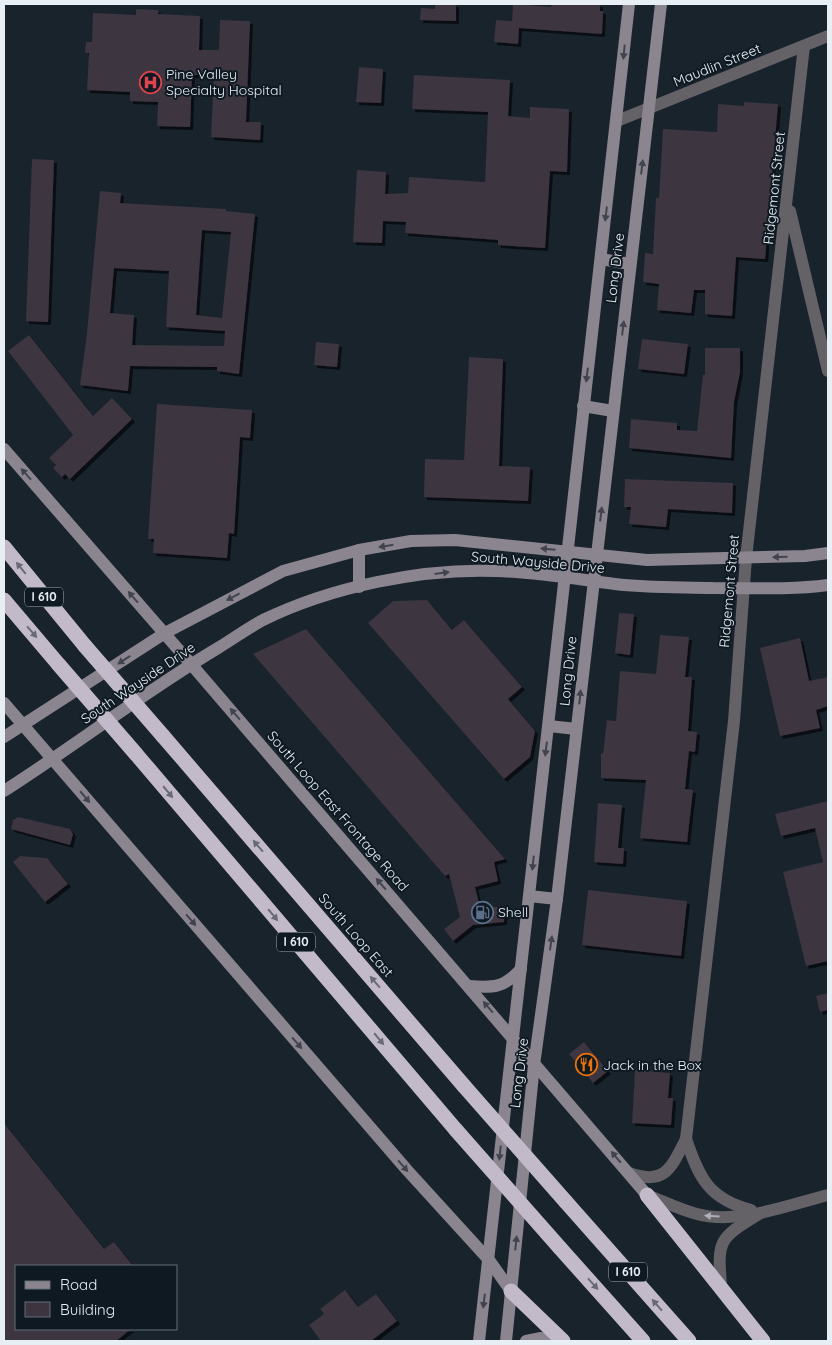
<svg xmlns="http://www.w3.org/2000/svg" width="832" height="1345" viewBox="0 0 832 1345" font-family="Quicksand,sans-serif">
<defs>
<filter id="shadow"><feDropShadow dx="3" dy="3" stdDeviation="0" flood-color="#0009"/></filter>
</defs>
<rect width="100%" height="100%" fill="#18232c"/>
<g fill="#3c343f" fill-rule="evenodd" filter="url(#shadow)">
<polygon points="435,4 456,4 456,21 420,20 421,8 435,9"/>
<polygon points="513,4 551,7 552,4 600,4 600,11 603,11 602,34 519,28 518,44 494,42 496,20 512,21"/>
<polygon points="136,9 158,10 158,14 200,16 199,50 219,50 220,20 250,21 246,122 261,122 260,140 211,137 214,75 192,75 190,127 157,126 158,102 130,101 130,92 87,90 89,53 85,53 86,42 92,42 93,13 136,15"/>
<polygon points="359,67 383,69 381,103 356,102"/>
<polygon points="414,75 510,80 508,116 530,118 530,107 569,109 567,172 550,171 545,248 498,245 498,240 405,233 406,222 383,221 382,243 353,242 357,170 386,172 385,194 408,193 409,177 485,182 488,112 412,109"/>
<polygon points="744,102 778,104 765,259 736,257 732,316 705,314 705,290 694,290 691,313 657,310 659,284 643,282 645,253 653,254 656,198 659,198 663,129 717,132 718,104 744,106"/>
<polygon points="32,159 54,160 48,322 26,321"/>
<path d="M 100,191 L 121,193 L 120,203 L 226,209 L 226,211 L 255,214 L 239,374 L 217,371 L 217,367 L 130,366 L 128,391 L 80,385 L 87,333 ZM 202,230 L 231,232 L 222,318 L 196,315 ZM 114,268 L 169,271 L 166,327 L 225,331 L 224,346 L 132,345 L 134,315 L 110,313 Z"/>
<polygon points="29,335 93,416 112,398 132,419 70,479 65,474 62,477 53,468 56,465 49,458 73,435 8,351"/>
<polygon points="642,339 688,344 684,374 638,369"/>
<polygon points="316,342 339,344 337,367 314,365"/>
<polygon points="705,348 740,348 740,372 734,402 731,458 629,448 631,419 677,423 677,430 697,431 703,375 705,375"/>
<polygon points="469,357 503,359 499,466 530,467 528,501 424,497 425,459 464,460"/>
<polygon points="157,404 252,410 250,438 240,437 234,534 229,533 227,558 153,553 154,539 148,539"/>
<polygon points="625,479 733,483 732,513 668,509 666,527 629,524 631,507 624,507"/>
<polygon points="427,600 452,630 464,620 522,687 508,699 535,731 530,757 504,779 368,623 393,601"/>
<polygon points="619,613 634,614 630,655 615,653"/>
<polygon points="306,629 505,859 494,862 498,881 475,887 480,907 505,907 504,922 473,925 453,941 444,929 460,917 449,874 445,876 253,654"/>
<polygon points="660,635 689,637 685,677 692,677 688,731 697,732 695,752 689,751 685,789 693,790 687,842 640,838 646,780 601,778 601,753 603,754 607,720 616,721 620,671 656,674"/>
<polygon points="800,638 809,681 828,677 828,706 816,710 820,728 780,736 760,648"/>
<polygon points="828,801 828,961 806,966 783,872 823,862 815,828 781,836 775,814"/>
<polygon points="598,803 622,805 618,848 624,848 623,864 594,862"/>
<polygon points="18,817 70,829 73,834 70,845 11,829 13,820"/>
<polygon points="20,856 47,858 68,884 45,902 13,862"/>
<polygon points="588,890 687,901 681,956 582,945"/>
<polygon points="828,993 828,1010 820,1012 816,996"/>
<polygon points="584,1042 608,1071 593,1083 569,1054"/>
<polygon points="635,1070 670,1073 668,1098 673,1098 671,1125 632,1123"/>
<polygon points="4,1123 104,1249 114,1242 133,1266 16,1266 16,1329 131,1329 116,1341 4,1341"/>
<polygon points="345,1290 358,1307 376,1294 397,1321 371,1341 321,1341 309,1325 324,1314 320,1309"/>
</g>
<g fill="none" stroke-linecap="round" stroke-linejoin="round">
<g stroke="#646167" stroke-width="12">
<polyline points="617,121 828,36"/>
<polyline points="790,211 828,371"/>
<path d="M 686,1139 C 699,1178 709,1199 751,1210"/>
<path d="M 629,1173 C 665,1186 671,1168 686,1139 L 734,721 L 746,558 L 804,46"/>
<path d="M 647,1195 C 663,1201 680,1210 697,1214 C 737,1225 789,1205 828,1195"/>
<path d="M 721,1285 C 717,1239 720,1238 759,1214"/>
</g>
<g stroke="#8b858f" stroke-width="12">
<polyline points="601,259 630,264"/>
<polyline points="583,406 613,411"/>
<polyline points="4,449 191,664 647,1195"/>
<polyline points="359,550 359,587"/>
<polyline points="4,703 407,1170 489,1260 511,1291"/>
<polyline points="549,726 576,729"/>
<polyline points="4,737 165,633 283,571 359,550 411,541 455,540 647,560 805,556 828,553"/>
<path d="M 4,791 C 76,745 144,692 218,648 C 233,639 248,628 263,620 C 331,587 421,568 496,571 C 536,572 576,579 615,584 C 647,588 681,587 713,588 C 751,588 790,590 828,585"/>
<polyline points="529,896 557,899"/>
<path d="M 469,986 C 493,988 504,988 521,969"/>
<polyline points="479,1341 629,4"/>
<polyline points="506,1341 534,1065 557,899 661,4"/>
<polyline points="526,1341 541,1338 560,1341"/>
</g>
<g stroke="#c3bac9" stroke-width="15">
<polyline points="4,547 85,646"/>
<polyline points="4,600 59,665"/>
<polyline points="163,736 464,1086"/>
<polyline points="136,754 456,1130"/>
<polyline points="647,1195 763,1341"/>
<polyline points="566,1202 689,1341"/>
<polyline points="560,1248 643,1341"/>
<polyline points="511,1291 563,1341"/>
</g>
<g stroke="#c3bac9" stroke-width="15">
<polyline points="85,646 163,736"/>
<polyline points="59,665 136,754"/>
<polyline points="464,1086 566,1202"/>
<polyline points="456,1130 560,1248"/>
</g>
</g>
<defs><path id="oneway-solid" d="M-6-.8H1V-3.2L6.5 0L1 3.2V.8H-6Z" transform="scale(1.25)"/></defs>
<g fill="#41444e">
<use href="#oneway-solid" transform="translate(624 52) rotate(96)"/>
<use href="#oneway-solid" transform="translate(642 167) rotate(-83)"/>
<use href="#oneway-solid" transform="translate(606 214) rotate(97)"/>
<use href="#oneway-solid" transform="translate(623 328) rotate(-83)"/>
<use href="#oneway-solid" transform="translate(587 375) rotate(97)"/>
<use href="#oneway-solid" transform="translate(26 474) rotate(-132)"/>
<use href="#oneway-solid" transform="translate(601 514) rotate(-83)"/>
<use href="#oneway-solid" transform="translate(386 546) rotate(171)"/>
<use href="#oneway-solid" transform="translate(548 549) rotate(-175)"/>
<use href="#oneway-solid" transform="translate(780 557) rotate(178)"/>
<use href="#oneway-solid" transform="translate(442 573) rotate(-7)"/>
<use href="#oneway-solid" transform="translate(133 597) rotate(-131)"/>
<use href="#oneway-solid" transform="translate(233 597) rotate(152)"/>
<use href="#oneway-solid" transform="translate(124 660) rotate(147)"/>
<use href="#oneway-solid" transform="translate(580 697) rotate(-84)"/>
<use href="#oneway-solid" transform="translate(235 714) rotate(-131)"/>
<use href="#oneway-solid" transform="translate(546 749) rotate(97)"/>
<use href="#oneway-solid" transform="translate(85 797) rotate(50)"/>
<use href="#oneway-solid" transform="translate(533 863) rotate(96)"/>
<use href="#oneway-solid" transform="translate(381 884) rotate(-131)"/>
<use href="#oneway-solid" transform="translate(191 920) rotate(49)"/>
<use href="#oneway-solid" transform="translate(551 943) rotate(-82)"/>
<use href="#oneway-solid" transform="translate(488 1007) rotate(-131)"/>
<use href="#oneway-solid" transform="translate(297 1043) rotate(49)"/>
<use href="#oneway-solid" transform="translate(500 1153) rotate(96)"/>
<use href="#oneway-solid" transform="translate(616 1157) rotate(-130)"/>
<use href="#oneway-solid" transform="translate(403 1166) rotate(49)"/>
<use href="#oneway-solid" transform="translate(516 1243) rotate(-84)"/>
<use href="#oneway-solid" transform="translate(484 1301) rotate(97)"/>
</g>
<g fill="#696a76">
<use href="#oneway-solid" transform="translate(21 568) rotate(-129)"/>
<use href="#oneway-solid" transform="translate(32 632) rotate(49)"/>
<use href="#oneway-solid" transform="translate(168 792) rotate(50)"/>
<use href="#oneway-solid" transform="translate(258 846) rotate(-131)"/>
<use href="#oneway-solid" transform="translate(273 915) rotate(50)"/>
<use href="#oneway-solid" transform="translate(375 982) rotate(-131)"/>
<use href="#oneway-solid" transform="translate(379 1039) rotate(50)"/>
<use href="#oneway-solid" transform="translate(593 1284) rotate(48)"/>
<use href="#oneway-solid" transform="translate(657 1305) rotate(-131)"/>
</g>
<use fill="#acafb5" href="#oneway-solid" transform="translate(712 1216) rotate(-176)"/>
<defs>
<symbol id="hospital-ring" viewBox="-11 -11 22 22"><circle r="9.5" fill="#0f1922" stroke="#e0444e" stroke-width="1.5"/><path d="M-5-5h3v3.5h4V-5h3V5h-3V1.5h-4V5h-3Z" fill="#e0444e"/></symbol>
<symbol id="fuel-ring" viewBox="-11 -11 22 22"><circle r="9.5" fill="#0f1922" stroke="#5c6f8a" stroke-width="1.5"/><path d="M-5.5-6h7V0h2V4h1.3V-2.5L3-4.5l.8-.8L6-3V5H2.5V1h-1V6h-7ZM-4.2-4.7v3.2H.2V-4.7Z" fill="#5c6f8a"/></symbol>
<symbol id="restaurant-ring" viewBox="-11 -11 22 22"><circle r="9.5" fill="#0f1922" stroke="#e8710a" stroke-width="1.5"/><path d="M-5-6h1v4h1v-4h1v4h1v-4h1v5L-1.5 .5V6h-2V.5L-5-1ZM5-6V6H3V1.5H1.5Q1.5-4 5-6Z" fill="#e8710a"/></symbol>
</defs>
<g fill-rule="evenodd">
<use href="#hospital-ring" x="138" y="70" width="25" height="25"/>
<use href="#fuel-ring" x="470" y="900" width="25" height="25"/>
<use href="#restaurant-ring" x="574" y="1052" width="25" height="25"/>
</g>
<g text-anchor="middle" stroke-width="4" stroke-linejoin="round" paint-order="stroke">
<g fill="#0f1922" stroke="#a6aeb5" stroke-width="1">
<rect x="25" y="587.5" width="38" height="19" rx="4"/>
<rect x="277" y="932.5" width="38" height="19" rx="4"/>
<rect x="609" y="1262.5" width="38" height="19" rx="4"/>
</g>
<g font-size="12" font-weight="bold" fill="#e7eef4">
<text x="44" y="601">I 610</text>
<text x="296" y="946">I 610</text>
<text x="628" y="1276">I 610</text>
</g>
<g font-size="14" fill="#e7eef4" stroke="#0f1922">
<text transform="translate(717 65) rotate(-22)" y="5">Maudlin Street</text>
<text transform="translate(774 188) rotate(-84)" y="5">Ridgemont Street</text>
<text transform="translate(615 268) rotate(-83)" y="5">Long Drive</text>
<text transform="translate(538 562) rotate(5)" y="5">South Wayside Drive</text>
<text transform="translate(729 591) rotate(-85)" y="5">Ridgemont Street</text>
<text transform="translate(568 671) rotate(-84)" y="5">Long Drive</text>
<text transform="translate(138 683) rotate(-34)" y="5">South Wayside Drive</text>
<text transform="translate(338 811) rotate(49)" y="5">South Loop East Frontage Road</text>
<text transform="translate(356 935) rotate(49)" y="5">South Loop East</text>
<text transform="translate(519 1073) rotate(-83)" y="5">Long Drive</text>
</g>
<g font-size="14" fill="#e7eef4" stroke="#0f1922" text-anchor="start">
<text x="166" y="79">Pine Valley<tspan x="166" dy="16">Specialty Hospital</tspan></text>
<text x="498" y="917">Shell</text>
<text x="603" y="1070">Jack in the Box</text>
</g>
</g>
<rect width="832" height="1345" fill="none" stroke="#e7eef4" stroke-width="10"/>
<rect x="15" y="1265" width="162" height="65" fill="#0f1922" stroke="#656e76"/>
<rect x="25" y="1281" width="25" height="8" fill="#8b858f" stroke="#656e76"/>
<text x="60" y="1290" font-size="15" fill="#e7eef4">Road</text>
<rect x="25" y="1302" width="25" height="15" fill="#3c343f" stroke="#656e76"/>
<text x="60" y="1315" font-size="15" fill="#e7eef4">Building</text>
</svg>
